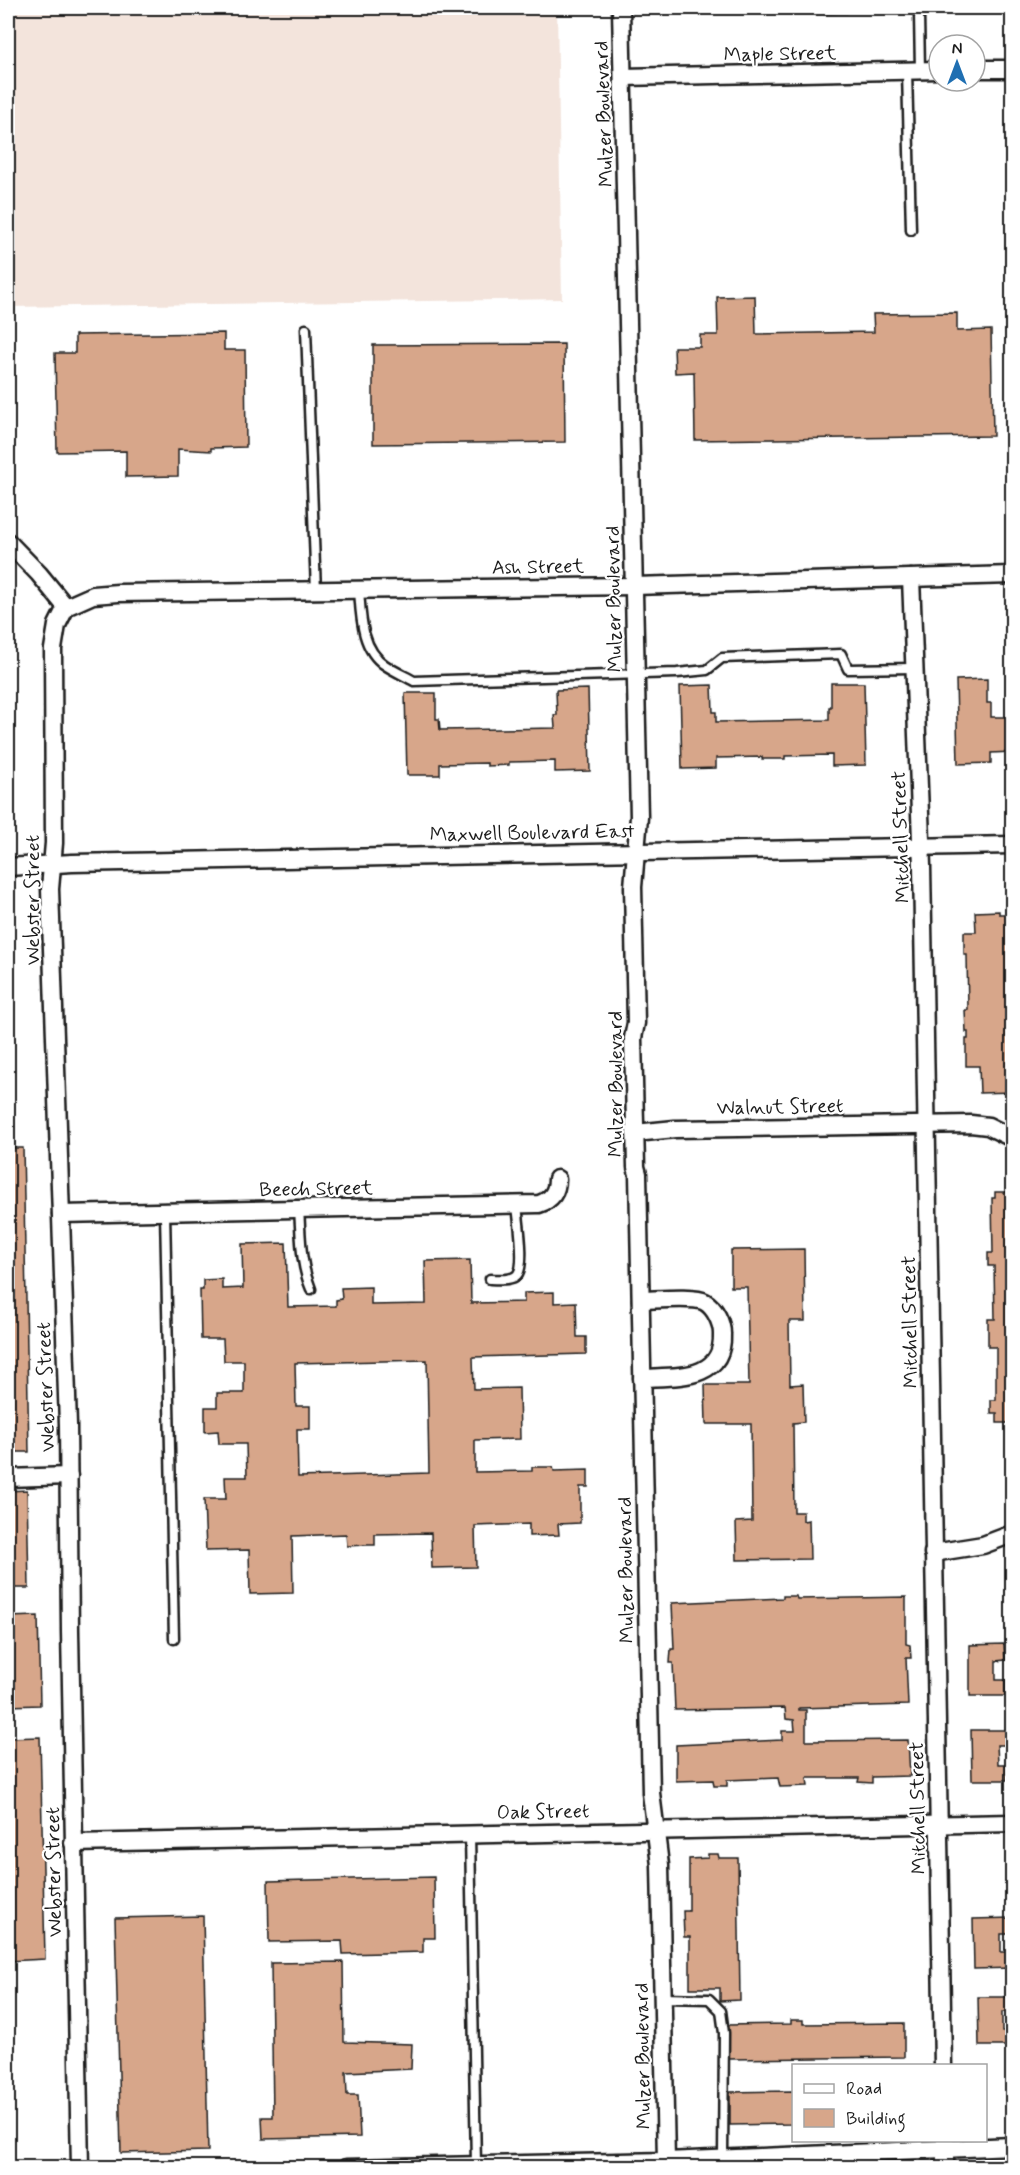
<svg xmlns="http://www.w3.org/2000/svg" width="1020" height="2175" viewBox="0 0 1020 2175" font-family="Mynerve,sans-serif">
<rect width="100%" height="100%" fill="#fff"/>
<filter id="ink" filterUnits="userSpaceOnUse"><feTurbulence type="fractalNoise" baseFrequency=".0167" numOctaves="2"/><feDisplacementMap in="SourceGraphic" scale="12" xChannelSelector="R" yChannelSelector="G"/><feConvolveMatrix kernelMatrix="1 2 1 2 8 2 1 2 1" color-interpolation-filters="sRGB"/></filter>
<g filter="url(#ink)">
<polygon fill="#f3e4dc" points="8,8 557,8 562,299 8,307"/>
<g fill="#d7a68a" stroke="#1c1c1c" stroke-width="1.5" fill-rule="evenodd">
<polygon points="813,8 847,8 847,13 813,14"/>
<polygon points="982,8 1012,8 1012,11 982,12"/>
<polygon points="755,296 756,334 874,332 873,314 957,313 957,331 991,330 993,436 695,440 694,372 675,373 674,347 700,347 700,335 718,335 717,297"/>
<polygon points="224,333 224,350 245,350 246,447 211,448 211,451 178,449 178,476 126,477 126,451 57,452 55,353 75,353 75,335"/>
<polygon points="564,344 565,442 373,444 373,345"/>
<polygon points="987,679 987,703 991,703 991,717 1012,717 1012,752 991,753 991,763 958,764 956,680"/>
<polygon points="831,683 864,683 866,765 832,766 832,755 785,756 785,759 762,759 762,757 716,758 716,768 682,769 680,686 712,685 713,712 716,712 716,722 829,720 829,707 831,707"/>
<polygon points="588,689 590,771 555,772 555,761 509,762 509,765 487,766 487,763 440,764 440,775 407,775 405,693 436,693 436,719 439,719 440,730 555,728 554,715 557,715 556,690"/>
<polygon points="999,911 999,914 1012,914 1012,1092 980,1093 979,1066 966,1066 966,1039 968,1039 968,1032 966,1032 965,1010 968,1010 967,955 964,955 964,932 976,932 975,912"/>
<polygon points="8,1148 23,1148 29,1452 8,1452"/>
<polygon points="995,1192 1008,1192 1008,1197 1012,1197 1012,1423 997,1423 997,1413 991,1413 991,1400 996,1400 996,1347 988,1347 988,1319 995,1319 994,1266 988,1266 988,1253 993,1253 992,1198 995,1198"/>
<path d="M 286,1243 L 288,1307 L 336,1306 L 336,1300 L 342,1299 L 341,1288 L 371,1287 L 371,1305 L 426,1304 L 425,1261 L 470,1260 L 471,1303 L 524,1302 L 524,1293 L 554,1292 L 554,1303 L 576,1302 L 577,1337 L 586,1337 L 586,1354 L 473,1357 L 474,1389 L 519,1388 L 520,1439 L 475,1440 L 475,1472 L 532,1471 L 532,1467 L 553,1467 L 554,1471 L 588,1470 L 588,1487 L 580,1487 L 580,1523 L 558,1524 L 559,1535 L 529,1536 L 529,1524 L 475,1526 L 476,1567 L 432,1568 L 431,1533 L 375,1534 L 375,1545 L 367,1545 L 347,1546 L 346,1534 L 292,1536 L 293,1593 L 250,1594 L 249,1550 L 206,1551 L 204,1499 L 226,1499 L 225,1477 L 247,1477 L 246,1444 L 219,1444 L 218,1431 L 205,1432 L 205,1407 L 217,1407 L 217,1393 L 244,1393 L 244,1361 L 224,1361 L 223,1339 L 201,1339 L 200,1290 L 203,1290 L 203,1280 L 222,1279 L 222,1289 L 243,1288 L 242,1244 ZM 427,1360 L 429,1473 L 298,1477 L 297,1429 L 310,1429 L 310,1406 L 296,1406 L 295,1363 Z"/>
<polygon points="804,1249 805,1321 789,1321 790,1385 803,1384 804,1422 793,1423 794,1512 803,1512 803,1521 809,1520 810,1559 737,1560 736,1522 752,1521 751,1424 706,1424 705,1385 749,1385 747,1287 731,1287 731,1250"/>
<polygon points="27,1490 29,1588 8,1588 8,1491"/>
<polygon points="783,1596 796,1596 797,1599 906,1597 906,1644 910,1645 911,1658 906,1658 908,1705 799,1708 799,1710 806,1710 806,1741 908,1740 910,1776 872,1777 872,1783 858,1782 859,1778 807,1778 808,1786 780,1787 778,1778 727,1780 727,1786 714,1786 713,1780 676,1781 676,1745 782,1740 782,1731 795,1731 794,1720 786,1719 785,1708 675,1710 673,1663 670,1663 671,1649 674,1649 672,1603 783,1598"/>
<polygon points="38,1616 40,1705 8,1706 8,1617"/>
<polygon points="1004,1644 1005,1660 996,1661 996,1680 1005,1680 1005,1696 970,1696 970,1645"/>
<polygon points="971,1730 1007,1730 1007,1745 997,1745 998,1764 1007,1764 1007,1780 972,1780"/>
<polygon points="40,1737 45,1959 8,1961 8,1738"/>
<polygon points="708,1854 718,1854 719,1858 738,1858 740,2000 720,2001 720,1988 690,1988 690,1937 684,1937 683,1911 689,1911 689,1859 708,1858"/>
<polygon points="434,1877 435,1938 423,1938 423,1952 343,1954 342,1941 269,1942 268,1881"/>
<polygon points="203,1916 208,2151 121,2153 115,1918"/>
<polygon points="1012,1918 1012,1934 1001,1934 1001,1952 1012,1952 1012,1968 974,1969 973,1919"/>
<polygon points="343,1962 344,2042 412,2044 411,2069 346,2072 347,2095 358,2095 360,2137 263,2139 262,2117 273,2117 271,1963"/>
<polygon points="978,1997 1012,1997 1012,2012 1002,2012 1002,2032 1012,2031 1012,2046 979,2046"/>
<polygon points="791,2020 803,2020 803,2024 904,2023 904,2057 729,2059 728,2025 791,2024"/>
<polygon points="794,2091 794,2124 730,2125 730,2092"/>
</g>
<g fill="none" stroke-linecap="round" stroke-linejoin="round">
<defs>
<g id="lane">
<polyline points="919,14 920,71"/>
<polyline points="907,71 911,230"/>
<polyline points="306,329 316,591"/>
<path d="M 359,590 C 361,616 361,649 385,665 C 394,671 405,676 414,681 L 677,673 L 707,670 L 722,658 L 841,654 L 848,669 L 914,668"/>
<path d="M 299,1209 C 301,1237 300,1263 311,1289"/>
<polyline points="165,1212 174,1639"/>
<path d="M 490,1279 C 498,1279 511,1281 517,1275 C 526,1266 518,1218 517,1205"/>
<polyline points="470,1834 476,2165"/>
<polyline points="662,1998 709,1999 721,2011 724,2033 723,2158"/>
</g>
<g id="street">
<polyline points="621,8 639,817 633,887 636,1023 633,1038 636,1167 638,1174 651,1793 660,1865 666,2161"/>
<polyline points="975,69 1012,69"/>
<polyline points="623,77 939,70"/>
<polyline points="8,542 39,574 66,607"/>
<polyline points="911,578 922,866 943,2066"/>
<polyline points="66,607 57,625 53,649 54,843 50,889 68,1425 70,1631 80,2168"/>
<polyline points="66,607 93,595 118,593 634,586 1012,575"/>
<polyline points="8,867 72,863 1012,845"/>
<polyline points="635,1133 675,1129 971,1124 988,1126 1012,1138"/>
<path d="M 61,1214 L 539,1204 C 551,1200 557,1192 557,1179"/>
<path d="M 641,1300 C 654,1300 695,1296 705,1302 C 715,1308 722,1323 722,1334 C 724,1381 676,1376 642,1378"/>
<polyline points="8,1478 69,1476"/>
<polyline points="933,1553 983,1545 1012,1534"/>
<polyline points="73,1843 1012,1823"/>
<polyline points="945,2140 945,2168"/>
<polyline points="346,2168 666,2161 1012,2146"/>
</g>
</defs>
<use href="#lane" stroke="#1c1c1c" stroke-width="13"/>
<use href="#street" stroke="#1c1c1c" stroke-width="21"/>
<use href="#lane" stroke="#fff" stroke-width="8"/>
<use href="#street" stroke="#fff" stroke-width="16"/>
</g>
</g>
<g text-anchor="middle" stroke-width="4.5" stroke-linejoin="round" paint-order="stroke">
<g font-size="20" fill="#1c1c1c" stroke="#fff">
<text transform="translate(780 53) rotate(-1)" y="7">Maple Street</text>
<text transform="translate(603 114) rotate(-92)" y="7">Mulzer Boulevard</text>
<text transform="translate(538 566) rotate(-1)" y="7">Ash Street</text>
<text transform="translate(613 599) rotate(-91)" y="7">Mulzer Boulevard</text>
<text transform="translate(532 832) rotate(-1)" y="7">Maxwell Boulevard East</text>
<text transform="translate(900 837) rotate(-92)" y="7">Mitchell Street</text>
<text transform="translate(32 900) rotate(-90)" y="7">Webster Street</text>
<text transform="translate(615 1084) rotate(-90)" y="7">Mulzer Boulevard</text>
<text transform="translate(780 1106) rotate(-1)" y="7">Walnut Street</text>
<text transform="translate(316 1188) rotate(-1)" y="7">Beech Street</text>
<text transform="translate(909 1322) rotate(-91)" y="7">Mitchell Street</text>
<text transform="translate(45 1387) rotate(-92)" y="7">Webster Street</text>
<text transform="translate(625 1570) rotate(-91)" y="7">Mulzer Boulevard</text>
<text transform="translate(917 1808) rotate(-91)" y="7">Mitchell Street</text>
<text transform="translate(543 1811) rotate(-1)" y="7">Oak Street</text>
<text transform="translate(53 1872) rotate(-91)" y="7">Webster Street</text>
<text transform="translate(642 2056) rotate(-91)" y="7">Mulzer Boulevard</text>
</g>
</g>
<rect width="1020" height="2175" fill="none" stroke="#fff" stroke-width="30"/>
<rect x="15" y="15" width="990" height="2145" fill="none" stroke="#1c1c1c" stroke-width="2" filter="url(#ink)"/>
<rect x="792" y="2064" width="195" height="78" fill="#ffffff" stroke="#a4a4a4" stroke-width="1.5"/>
<rect x="804" y="2084" width="30" height="9" fill="#ffffff" stroke="#a4a4a4" stroke-width="1.5"/>
<text x="846" y="2094" font-size="18" fill="#1c1c1c">Road</text>
<rect x="804" y="2109" width="30" height="18" fill="#d7a68a" stroke="#a4a4a4" stroke-width="1.5"/>
<text x="846" y="2124" font-size="18" fill="#1c1c1c">Building</text>
<g transform="translate(957 63)"><circle r="28" fill="#ffffff" stroke="#a4a4a4" stroke-width="1.5"/>
<path d="M0-4.5L10 22L0 15L-10 22Z" fill="#1f6fb2"/>
<text y="-9" font-size="16" font-weight="bold" text-anchor="middle" fill="#1c1c1c">N</text>
</g>
</svg>
